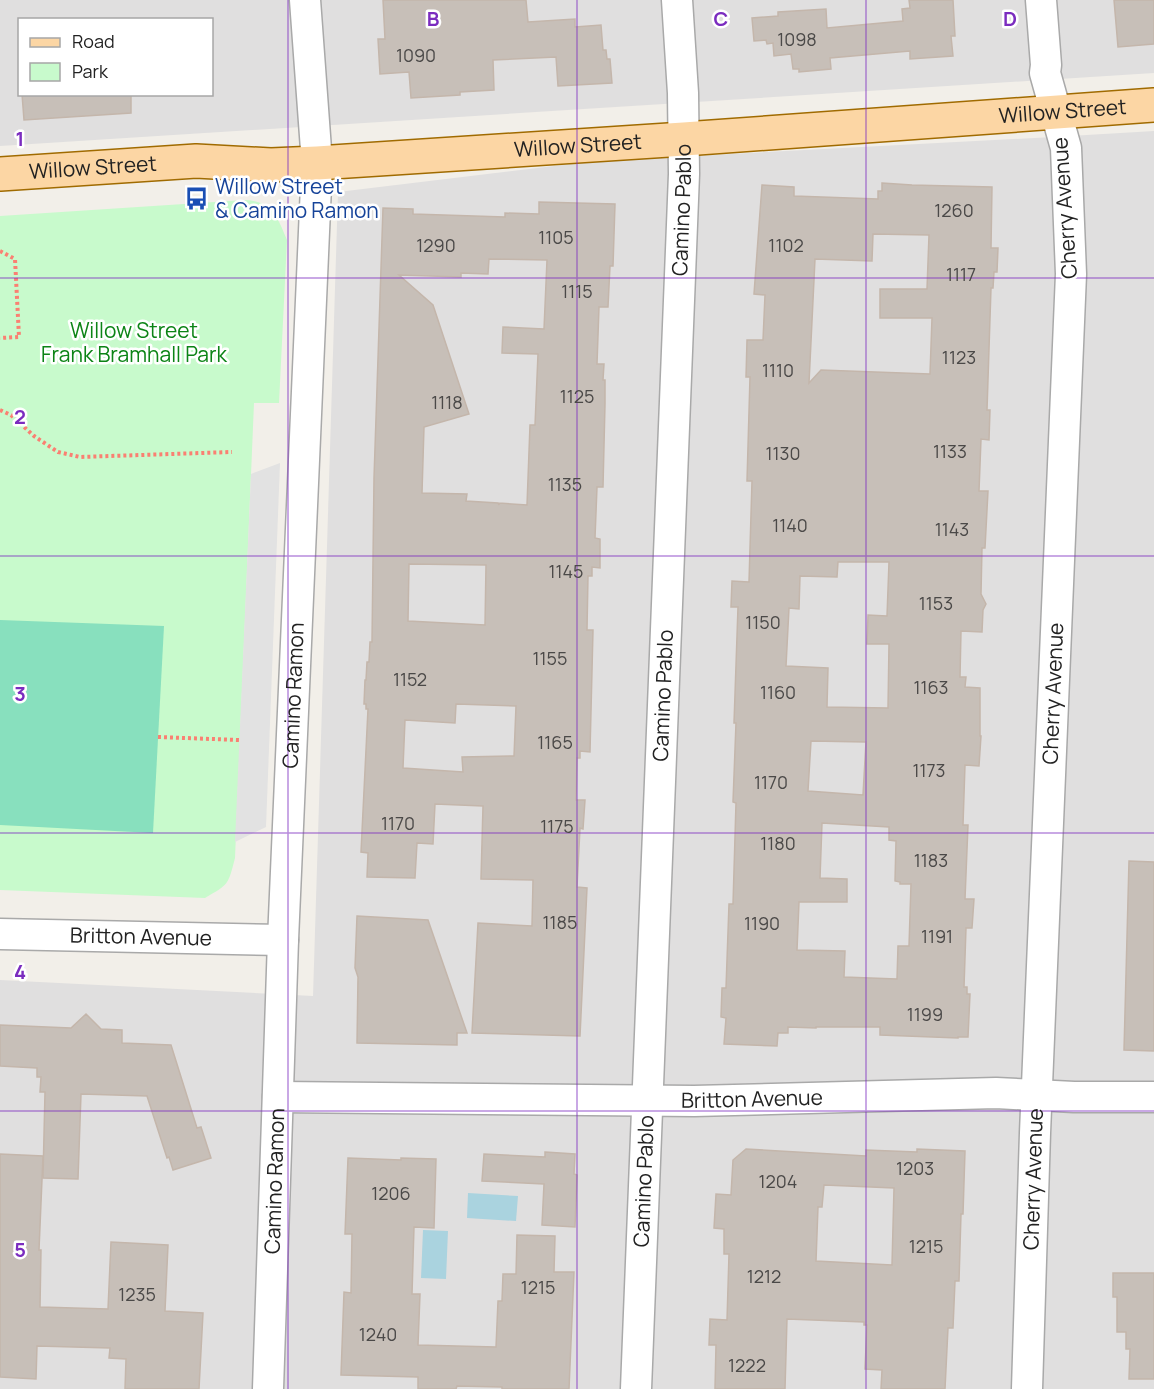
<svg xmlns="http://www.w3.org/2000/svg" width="1154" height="1389" viewBox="0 0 1154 1389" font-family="Manrope,sans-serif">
<rect width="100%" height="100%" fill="#f2efe9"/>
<g fill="#e0dfdf" fill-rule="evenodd">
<path d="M 0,0 L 1154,0 L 1154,73 L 0,146 ZM 20,20 L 212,20 L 212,94 L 20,94 Z"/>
<polygon points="1154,131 1154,1389 0,1389 0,980 313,996 338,192 596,161 1053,137"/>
</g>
<path fill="#c8facc" d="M 245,200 C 272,201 278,218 287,240 L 279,403 L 254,403 L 235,858 C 228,885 229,884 205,898 L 0,890 L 0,216 Z"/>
<polygon fill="#88e0be" points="0,620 164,626 153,833 0,825"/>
<polygon fill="#e2e2e2" points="280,463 266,827 235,842 251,474"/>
<g fill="#aad3df">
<polygon points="468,1193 518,1196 516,1221 467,1218"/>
<polygon points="423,1230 448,1231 446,1279 421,1278"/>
</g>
<g fill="#c7bfb8" stroke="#c4b6ab" stroke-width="1.5" fill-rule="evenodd">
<polygon points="383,0 526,0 528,22 575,19 575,27 601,25 603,50 606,50 607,59 610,59 612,83 558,86 556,57 493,60 494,90 460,92 460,95 411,98 409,72 380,74 378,39 385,39"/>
<polygon points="909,0 953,0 955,36 951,36 953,56 910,59 910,51 830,58 831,69 799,72 799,69 793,69 791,54 774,56 773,43 767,44 766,40 754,41 752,18 778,16 778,12 826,9 827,28 903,21 902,9 910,8"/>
<polygon points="1114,0 1154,0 1154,44 1118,47"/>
<polygon points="22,94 131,94 131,113 24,120"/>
<path d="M 882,183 L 912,185 L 992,187 L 991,248 L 998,248 L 997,272 L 994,272 L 993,288 L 991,288 L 987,410 L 990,410 L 989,440 L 981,439 L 979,491 L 988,491 L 985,548 L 982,548 L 981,594 L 986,604 L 983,610 L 982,632 L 961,631 L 960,677 L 966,677 L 965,687 L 980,688 L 980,736 L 981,736 L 979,766 L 965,765 L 963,825 L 968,825 L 965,899 L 974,899 L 972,928 L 966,928 L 964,987 L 967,987 L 967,994 L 970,994 L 968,1037 L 958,1037 L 958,1038 L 880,1035 L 880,1027 L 816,1027 L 816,1028 L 788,1027 L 788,1033 L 778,1033 L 777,1046 L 724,1044 L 726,1018 L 721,1017 L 722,988 L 726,988 L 729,904 L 733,904 L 736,803 L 733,802 L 736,723 L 734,723 L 738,607 L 731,607 L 732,581 L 749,582 L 752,481 L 747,481 L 750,377 L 746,377 L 747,340 L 763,340 L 765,295 L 754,294 L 762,185 L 794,187 L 794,196 L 878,199 L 878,191 L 882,191 ZM 873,234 L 929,235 L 927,289 L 880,289 L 880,318 L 932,318 L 930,374 L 821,370 L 809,383 L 815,259 L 872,261 ZM 838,562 L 889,562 L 887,616 L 868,615 L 867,644 L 889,644 L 888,708 L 827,707 L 828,668 L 786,666 L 789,608 L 799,609 L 800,576 L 837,577 ZM 811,741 L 866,742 L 863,795 L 808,791 ZM 822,823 L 889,827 L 889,840 L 896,841 L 895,881 L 900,882 L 900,884 L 911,884 L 909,946 L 898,946 L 897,979 L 844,977 L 845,951 L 797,950 L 799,902 L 847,902 L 847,879 L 820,878 Z"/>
<path d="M 539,202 L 615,204 L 613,266 L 610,266 L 608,307 L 599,307 L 597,364 L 604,364 L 603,380 L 605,380 L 605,404 L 603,487 L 597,487 L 595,538 L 600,539 L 600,568 L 592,567 L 592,576 L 588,576 L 587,630 L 593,630 L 590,752 L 580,751 L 580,758 L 577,758 L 576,800 L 585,800 L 583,829 L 580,828 L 577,887 L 587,888 L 580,1036 L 472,1033 L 478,923 L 532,926 L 533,880 L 481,879 L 483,806 L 435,804 L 433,844 L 417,843 L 415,878 L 367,877 L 368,853 L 361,852 L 368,709 L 366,709 L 366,704 L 364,704 L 365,680 L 366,680 L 367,662 L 369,662 L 370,642 L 372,642 L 374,478 L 383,208 L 413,209 L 413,214 L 505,217 L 505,213 L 539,214 ZM 489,259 L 547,260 L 544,329 L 503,327 L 502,353 L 538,354 L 535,425 L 530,425 L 527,505 L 499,503 L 499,505 L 498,503 L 466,501 L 467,494 L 422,493 L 424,427 L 469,414 L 433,305 L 399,275 L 461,277 L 461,273 L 488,274 ZM 409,564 L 486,565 L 485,625 L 408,621 ZM 456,704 L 516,706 L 514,756 L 462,757 L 463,772 L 403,768 L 405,720 L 455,723 Z"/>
<polygon points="1129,861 1154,862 1154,1051 1124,1050"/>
<polygon points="357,916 428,920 467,1033 457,1033 457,1045 357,1043 358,977 355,968"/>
<polygon points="86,1014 101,1029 122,1030 122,1043 171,1045 197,1128 201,1127 211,1158 173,1170 169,1157 167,1158 147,1096 81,1094 78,1179 43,1178 45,1092 40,1092 41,1077 37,1077 37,1068 0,1066 0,1025 71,1028"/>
<path d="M 746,1149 L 866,1156 L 866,1150 L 917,1152 L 917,1149 L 965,1151 L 963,1214 L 961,1214 L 959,1281 L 955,1281 L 953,1328 L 948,1328 L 945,1389 L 881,1389 L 882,1370 L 865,1369 L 867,1325 L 864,1325 L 864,1322 L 787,1319 L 785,1389 L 715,1389 L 716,1345 L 709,1345 L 710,1319 L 727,1320 L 729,1254 L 724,1254 L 724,1229 L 714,1228 L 716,1194 L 731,1195 L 733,1160 ZM 824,1185 L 894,1188 L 892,1265 L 816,1261 L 818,1207 L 822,1207 Z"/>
<polygon points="545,1152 575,1154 574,1174 577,1175 575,1227 542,1225 544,1184 482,1181 484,1154 545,1157"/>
<polygon points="0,1154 43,1156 39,1250 41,1250 40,1307 108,1309 111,1242 168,1245 165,1311 203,1313 199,1389 125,1389 126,1359 109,1358 110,1348 37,1346 36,1379 0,1377"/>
<polygon points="348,1158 401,1160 401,1158 436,1159 434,1228 414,1227 412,1294 420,1294 418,1345 496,1347 498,1301 502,1301 503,1274 516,1274 517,1235 555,1236 554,1272 574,1272 569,1389 502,1389 502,1387 457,1386 456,1389 418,1389 418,1377 341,1375 344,1292 351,1293 352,1234 345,1234"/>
<polygon points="1113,1273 1154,1273 1154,1379 1129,1379 1130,1349 1126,1349 1126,1332 1117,1332 1117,1297 1113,1297"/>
</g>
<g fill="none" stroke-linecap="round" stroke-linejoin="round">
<defs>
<g id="minor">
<path id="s1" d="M 0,934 L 283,940"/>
<path id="s2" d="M 278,1097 L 694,1101 L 996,1093 L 1074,1097 L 1154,1097"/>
<path id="s3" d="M 268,1389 L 283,940 L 317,163 L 305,0"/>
<path id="s4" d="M 636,1389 L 684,174 L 683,93 L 677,0"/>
<path id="s5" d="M 1027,1389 L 1035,1133 L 1071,274 L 1066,148 L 1045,73 L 1046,65 L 1041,0"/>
</g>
<g id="major">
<path id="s6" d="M 0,174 L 196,161 L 271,165 L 317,163 L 684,139 L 1154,105"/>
</g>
</defs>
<use href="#minor" stroke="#a9a9a9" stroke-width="33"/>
<use href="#major" stroke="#a06b00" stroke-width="36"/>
<g stroke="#fa8072" stroke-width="4" stroke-dasharray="3 3" stroke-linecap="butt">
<polyline points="0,251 15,259 19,337 0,338"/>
<polyline points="0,410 11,415 34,436 58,452 80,457 232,452"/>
<polyline points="158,737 239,740"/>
</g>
<use href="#minor" stroke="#fff" stroke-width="30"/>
<use href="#major" stroke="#fcd6a4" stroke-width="33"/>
</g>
<path fill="none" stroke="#7b2cbf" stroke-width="1.5" stroke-opacity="0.55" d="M 288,0 L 288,1389M 577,0 L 577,1389M 866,0 L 866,1389M 0,278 L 1154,278M 0,556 L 1154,556M 0,833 L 1154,833M 0,1111 L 1154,1111"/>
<defs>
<symbol id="bus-bare" viewBox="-9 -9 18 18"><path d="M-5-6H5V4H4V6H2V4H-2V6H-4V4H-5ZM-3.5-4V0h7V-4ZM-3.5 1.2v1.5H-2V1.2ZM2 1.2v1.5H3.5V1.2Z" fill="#1a4fb4" stroke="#fff" stroke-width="2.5" paint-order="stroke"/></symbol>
</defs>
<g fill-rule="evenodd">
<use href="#bus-bare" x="180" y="182" width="33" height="33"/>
</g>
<g text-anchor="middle" stroke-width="5" stroke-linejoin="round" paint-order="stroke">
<g font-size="18" fill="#4b4948">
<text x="797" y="46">1098</text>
<text x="416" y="62">1090</text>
<text x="954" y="217">1260</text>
<text x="556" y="244">1105</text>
<text x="436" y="252">1290</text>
<text x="786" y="252">1102</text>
<text x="961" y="281">1117</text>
<text x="577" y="298">1115</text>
<text x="959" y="364">1123</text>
<text x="778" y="377">1110</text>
<text x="577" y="403">1125</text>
<text x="447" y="409">1118</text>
<text x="950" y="458">1133</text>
<text x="783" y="460">1130</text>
<text x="565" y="491">1135</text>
<text x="790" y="532">1140</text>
<text x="952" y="536">1143</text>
<text x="566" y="578">1145</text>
<text x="936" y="610">1153</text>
<text x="763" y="629">1150</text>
<text x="550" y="665">1155</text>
<text x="410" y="686">1152</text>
<text x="931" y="694">1163</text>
<text x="778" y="699">1160</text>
<text x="555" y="749">1165</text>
<text x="929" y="777">1173</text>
<text x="771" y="789">1170</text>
<text x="398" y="830">1170</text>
<text x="557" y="833">1175</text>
<text x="778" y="850">1180</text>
<text x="931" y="867">1183</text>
<text x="560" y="929">1185</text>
<text x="762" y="930">1190</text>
<text x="937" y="943">1191</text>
<text x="925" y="1021">1199</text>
<text x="915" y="1175">1203</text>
<text x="778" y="1188">1204</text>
<text x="391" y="1200">1206</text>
<text x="926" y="1253">1215</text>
<text x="764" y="1283">1212</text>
<text x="538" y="1294">1215</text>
<text x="137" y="1301">1235</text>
<text x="378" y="1341">1240</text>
<text x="747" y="1372">1222</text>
</g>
<g font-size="21" fill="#222" stroke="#fff">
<text dy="7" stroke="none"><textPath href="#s6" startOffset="1065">Willow Street</textPath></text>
<text dy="7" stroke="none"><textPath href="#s6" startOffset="579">Willow Street</textPath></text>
<text dy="7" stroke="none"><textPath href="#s6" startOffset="93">Willow Street</textPath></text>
<text transform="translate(1065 208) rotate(-94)" y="7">Cherry Avenue</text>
<text dy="7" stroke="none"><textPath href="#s4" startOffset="1180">Camino Pablo</textPath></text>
<text dy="7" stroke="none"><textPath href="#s5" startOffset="696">Cherry Avenue</textPath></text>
<text dy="7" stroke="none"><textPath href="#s3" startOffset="694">Camino Ramon</textPath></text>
<text dy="7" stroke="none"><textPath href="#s4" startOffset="694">Camino Pablo</textPath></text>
<text dy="7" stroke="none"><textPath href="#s1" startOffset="141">Britton Avenue</textPath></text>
<text dy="7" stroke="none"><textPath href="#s2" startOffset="474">Britton Avenue</textPath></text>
<text dy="7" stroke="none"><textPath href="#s5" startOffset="210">Cherry Avenue</textPath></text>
<text dy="7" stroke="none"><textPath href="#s3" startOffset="208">Camino Ramon</textPath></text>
<text dy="7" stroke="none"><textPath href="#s4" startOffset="208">Camino Pablo</textPath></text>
</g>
<g font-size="21" fill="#164399" stroke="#fff" text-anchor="start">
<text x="215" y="194">Willow Street<tspan x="215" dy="24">&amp; Camino Ramon</tspan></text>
</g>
<g font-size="21" fill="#0c8416" stroke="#fff">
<text x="134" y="338">Willow Street<tspan x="134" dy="24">Frank Bramhall Park</tspan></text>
</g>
</g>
<g font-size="20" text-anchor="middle" font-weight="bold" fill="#7b2cbf" stroke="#fff" stroke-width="5" stroke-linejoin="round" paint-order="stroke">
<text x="433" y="26">B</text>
<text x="721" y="26">C</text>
<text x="1010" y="26">D</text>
<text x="20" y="146">1</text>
<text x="20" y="424">2</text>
<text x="20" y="701">3</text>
<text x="20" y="979">4</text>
<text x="20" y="1257">5</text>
</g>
<rect x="18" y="18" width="195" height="78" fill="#ffffff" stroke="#a7a7a7" stroke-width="1.5"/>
<rect x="30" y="38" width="30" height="9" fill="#fcd6a4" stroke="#a7a7a7" stroke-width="1.5"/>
<text x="72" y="48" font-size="18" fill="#222222">Road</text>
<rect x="30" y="63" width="30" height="18" fill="#c8facc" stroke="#a7a7a7" stroke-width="1.5"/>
<text x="72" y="78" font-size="18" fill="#222222">Park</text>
</svg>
